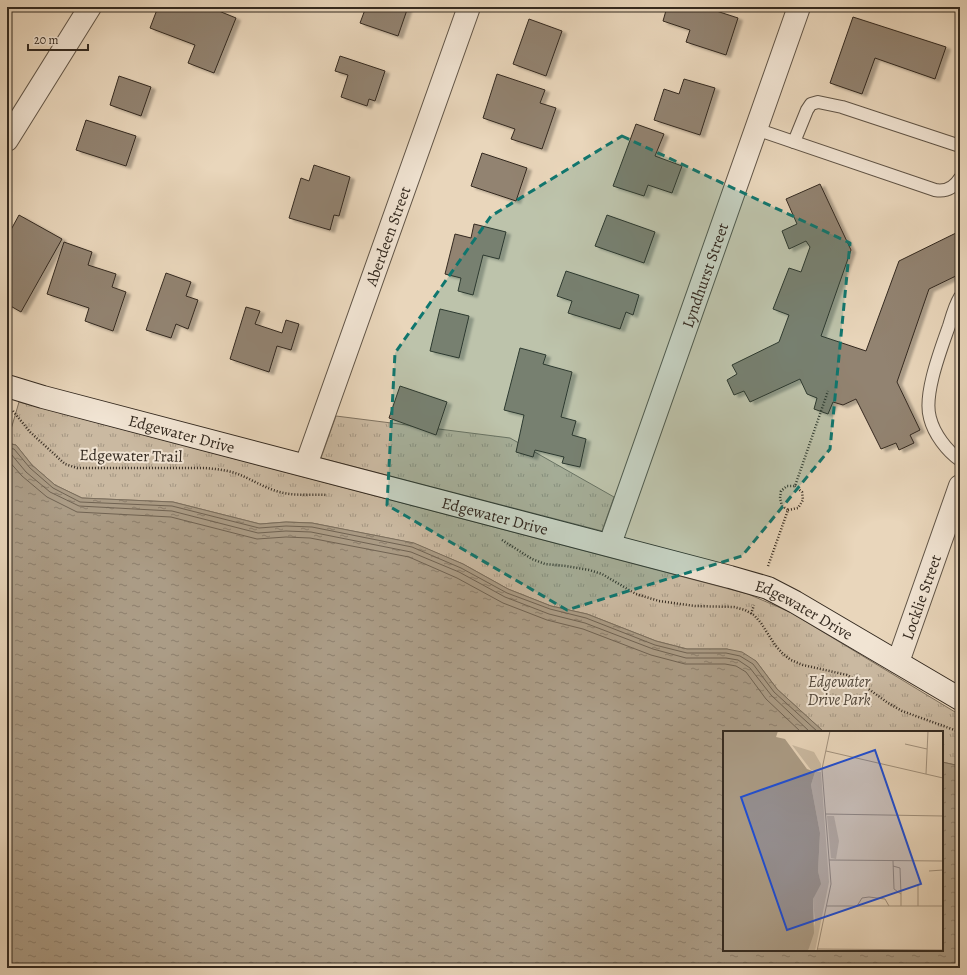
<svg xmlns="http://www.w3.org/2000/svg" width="967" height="975" viewBox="0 0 967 975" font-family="Alegreya,serif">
<defs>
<pattern id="park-tufts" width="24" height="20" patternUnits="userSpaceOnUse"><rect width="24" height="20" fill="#cab9a1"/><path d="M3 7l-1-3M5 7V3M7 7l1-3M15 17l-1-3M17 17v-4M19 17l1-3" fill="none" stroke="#a59783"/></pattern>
<pattern id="water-ripples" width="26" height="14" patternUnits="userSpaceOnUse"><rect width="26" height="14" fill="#ab9c86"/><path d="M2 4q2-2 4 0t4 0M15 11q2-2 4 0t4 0" fill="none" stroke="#8c7f6d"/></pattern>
<filter id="shadow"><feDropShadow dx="4.5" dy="2.5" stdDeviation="1" flood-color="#0004"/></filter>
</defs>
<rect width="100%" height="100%" fill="#e9d6bb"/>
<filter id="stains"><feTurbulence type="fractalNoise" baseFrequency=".005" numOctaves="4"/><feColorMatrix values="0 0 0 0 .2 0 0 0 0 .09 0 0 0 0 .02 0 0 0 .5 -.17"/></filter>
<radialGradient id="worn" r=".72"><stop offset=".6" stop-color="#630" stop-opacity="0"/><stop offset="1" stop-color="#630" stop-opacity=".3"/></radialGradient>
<g fill="url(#park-tufts)" stroke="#7f7260">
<polygon points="19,402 748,594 790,612 960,715 960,766 942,762 942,732 824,732 777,689 756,661 727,649 687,649 656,641 587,614 551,606 508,589 463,564 413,543 312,523 286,522 260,524 173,502 82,498 55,485 32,465 16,445 7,443"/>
<polygon points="336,416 510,438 614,497 602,531 321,458"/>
</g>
<polygon fill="url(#water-ripples)" stroke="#7b6e5d" points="7,443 16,445 32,465 55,485 82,498 173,502 260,524 286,522 312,523 414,543 463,564 508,589 551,606 587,614 656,641 687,649 727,649 742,652 756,661 777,689 824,732 724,732 724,950 942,950 942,762 960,766 960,968 7,968"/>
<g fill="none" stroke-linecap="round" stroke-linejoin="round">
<g stroke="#706353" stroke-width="1">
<polyline points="7,448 14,449 30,468 53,488 80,502 172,506 259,528 286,526 312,527 412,547 461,568 507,593 550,609 586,618 655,645 687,653 726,653 740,656 753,664 774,692 818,732"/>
<polyline points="7,453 11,454 26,472 50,492 79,506 172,511 258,533 286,531 311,532 411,552 459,572 505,597 549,614 585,623 653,649 686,658 726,658 738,660 750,668 771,695 810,732"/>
<polyline points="7,459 22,476 47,497 77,512 171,517 257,539 286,537 310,538 409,557 457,578 503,603 547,620 583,629 651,655 685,664 725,664 736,666 746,672 766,699 801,732"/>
</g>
</g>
<g fill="#928371" stroke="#342a20" filter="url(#shadow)">
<polygon points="158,7 209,7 236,18 214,73 188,63 195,45 150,28"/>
<polygon points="366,7 408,7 398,36 360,23"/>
<polygon points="667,7 704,7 738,18 726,55 686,42 690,30 663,21"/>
<polygon points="853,17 946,47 935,79 875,58 862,94 830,83"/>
<polygon points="529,19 562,31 546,76 513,64"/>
<polygon points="340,56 385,71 375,101 369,99 367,106 341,97 348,75 335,71"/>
<polygon points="497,74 545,90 540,103 556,108 542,149 511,139 515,129 483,118"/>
<polygon points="119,76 151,87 141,116 110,105"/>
<polygon points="684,79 715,88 700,135 654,120 664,89 679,94"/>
<polygon points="86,120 136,136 126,166 76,150"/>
<polygon points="636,124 664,134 655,156 682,166 672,193 648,185 644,196 613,186"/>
<polygon points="482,153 527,168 516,201 471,186"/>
<polygon points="314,165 350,177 339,216 334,215 330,230 289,218 301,178 309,181"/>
<polygon points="820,184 851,250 821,336 866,351 899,261 958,232 960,236 960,274 929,289 897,382 920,430 910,435 914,443 899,450 896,443 881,449 856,399 843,405 833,402 828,414 814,409 817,398 807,394 800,379 750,402 744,391 734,395 727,380 737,374 732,365 779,342 789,315 773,309 789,268 801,272 810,247 806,241 789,249 782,231 797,224 786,199"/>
<polygon points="19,215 62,239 21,312 7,304 7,237"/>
<polygon points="607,215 655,232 644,263 595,246"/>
<polygon points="474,224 506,232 499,259 483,255 473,295 458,291 461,278 445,274 455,234 471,238"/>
<polygon points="64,242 92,252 88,265 116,274 112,287 126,292 113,331 85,321 89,308 47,294"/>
<polygon points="566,271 639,295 633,315 626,312 620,329 568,313 572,301 557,296"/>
<polygon points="166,273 191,282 186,296 198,300 188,329 176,324 171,338 146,330"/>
<polygon points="246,307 260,311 255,324 282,333 286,320 299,324 291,350 277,346 269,372 230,359"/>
<polygon points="440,309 469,316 459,358 430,351"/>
<polygon points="520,348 546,355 543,364 572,372 561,417 576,421 572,435 586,439 580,467 562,463 564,457 535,450 533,457 516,452 524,415 504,410"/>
<polygon points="400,386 447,402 436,435 389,418"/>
</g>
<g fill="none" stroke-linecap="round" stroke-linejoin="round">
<defs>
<g id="service">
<path d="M 756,129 L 935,190 C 946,192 954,188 960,178"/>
<polyline points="794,142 807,110 811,104 818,102 842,107 960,146"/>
<path d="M 960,297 C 955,305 952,316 949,326 C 941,349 923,395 930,418 C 934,434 947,451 960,460"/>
</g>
<g id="minor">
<polyline points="7,140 90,7"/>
<path id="s1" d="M 306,465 L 469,7"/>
<path id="s2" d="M 610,544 L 799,7"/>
<path id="s3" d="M 898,662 L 960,486"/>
</g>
<g id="secondary">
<path id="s4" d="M 7,386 L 43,397 L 730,577 L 768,588 L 795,602 L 960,699"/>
</g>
</defs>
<use href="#service" stroke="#615547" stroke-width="14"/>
<use href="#minor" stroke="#615547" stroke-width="24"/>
<use href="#secondary" stroke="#342a20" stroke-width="24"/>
<g stroke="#342a20" stroke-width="2.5" stroke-dasharray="1 2" stroke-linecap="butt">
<path d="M 13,411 L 30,432 L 65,464 L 77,468 L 205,468 C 216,469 227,470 238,474 C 253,480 268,490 284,493 C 298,496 313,494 327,495"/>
<polyline points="788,510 798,508 803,500 802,492 795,486"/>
<polyline points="502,540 532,559 545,564 566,566 589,570 602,574 636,594 659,601 695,606 734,607 745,610 754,615 761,623 775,645 783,654 791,660 803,665 847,675 856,680 888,703 902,711 960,732"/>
<polyline points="768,566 788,510 782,506 780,498 781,491 787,486 795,486 828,391"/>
<polyline points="751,614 754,605"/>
</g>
<use href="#service" stroke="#f1e4d3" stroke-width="12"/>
<use href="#minor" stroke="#f1e4d3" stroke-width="22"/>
<use href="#secondary" stroke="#f1e4d3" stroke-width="22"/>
</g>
<path fill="#0f766e" fill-opacity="0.2" stroke="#0f766e" stroke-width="3" stroke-dasharray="8 5" stroke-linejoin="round" d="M 622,136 L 850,243 L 830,449 L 742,556 L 567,610 L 387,505 L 395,353 L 491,216 Z"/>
<g text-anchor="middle" stroke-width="4" stroke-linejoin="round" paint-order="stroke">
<g font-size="16" fill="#342a20" stroke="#f1e4d3">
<text dy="6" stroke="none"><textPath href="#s1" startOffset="243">Aberdeen Street</textPath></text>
<text dy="6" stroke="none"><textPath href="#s2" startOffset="285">Lyndhurst Street</textPath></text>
<text dy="6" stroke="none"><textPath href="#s4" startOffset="181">Edgewater Drive</textPath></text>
<text transform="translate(131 455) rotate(1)" y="6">Edgewater Trail</text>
<text dy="6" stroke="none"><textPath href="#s4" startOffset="505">Edgewater Drive</textPath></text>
<text dy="6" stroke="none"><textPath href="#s3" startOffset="69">Locklie Street</textPath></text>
<text dy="6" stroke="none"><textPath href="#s4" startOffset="829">Edgewater Drive</textPath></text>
</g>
<g font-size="16" font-style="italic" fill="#52473a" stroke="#f1e4d3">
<text x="839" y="687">Edgewater<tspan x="839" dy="18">Drive Park</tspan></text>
</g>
</g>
<g transform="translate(723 731)">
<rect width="220" height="220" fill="#e9d6bb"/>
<path d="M 69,14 L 91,21 L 98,33 L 98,39 L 88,39 ZM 92,41 L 98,41 L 106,151 L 92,220 L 85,220 L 92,191 L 90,168 L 97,150 L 95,140 L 97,102 L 88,54 ZM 104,85 L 111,85 L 116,110 L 113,128 L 108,127 Z" fill="#cab9a1"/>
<path d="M 55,0 L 53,6 L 62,8 L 84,38 L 92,41 L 88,54 L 97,102 L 95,140 L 98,153 L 90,168 L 91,202 L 85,220 L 0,220 L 0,0 Z" fill="#ab9c86"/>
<path fill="none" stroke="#a1917d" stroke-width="1" d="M 182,13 L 204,18M 103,20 L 220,47M 203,43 L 205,0M 103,83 L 220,85M 106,129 L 220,130M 170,130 L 171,158 L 178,163 L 178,175M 170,135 L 177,137 L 178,163M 206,140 L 220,139M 195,153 L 195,175M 104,175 L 220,175M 134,175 L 139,167 L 146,166 L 162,168 L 166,175M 94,218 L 220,219M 94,220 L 108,153 L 99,38 L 107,0"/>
<path fill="#1d4ed8" fill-opacity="0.15" stroke="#1d4ed8" stroke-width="2" d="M 152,19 L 198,153 L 64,199 L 18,66 Z"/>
<rect width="220" height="220" fill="none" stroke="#342a20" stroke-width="2"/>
</g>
<rect width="967" height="975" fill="none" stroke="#e9d6bb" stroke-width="24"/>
<rect x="8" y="8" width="951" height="959" fill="none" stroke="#342a20" stroke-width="2"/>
<rect x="12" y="12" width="943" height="951" fill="none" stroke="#342a20"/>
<path d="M28 44v6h60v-6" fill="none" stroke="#342a20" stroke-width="2"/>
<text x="34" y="44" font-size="12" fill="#342a20" stroke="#f1e4d3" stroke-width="3" paint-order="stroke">20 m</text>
<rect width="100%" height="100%" filter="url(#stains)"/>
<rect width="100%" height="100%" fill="url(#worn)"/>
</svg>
